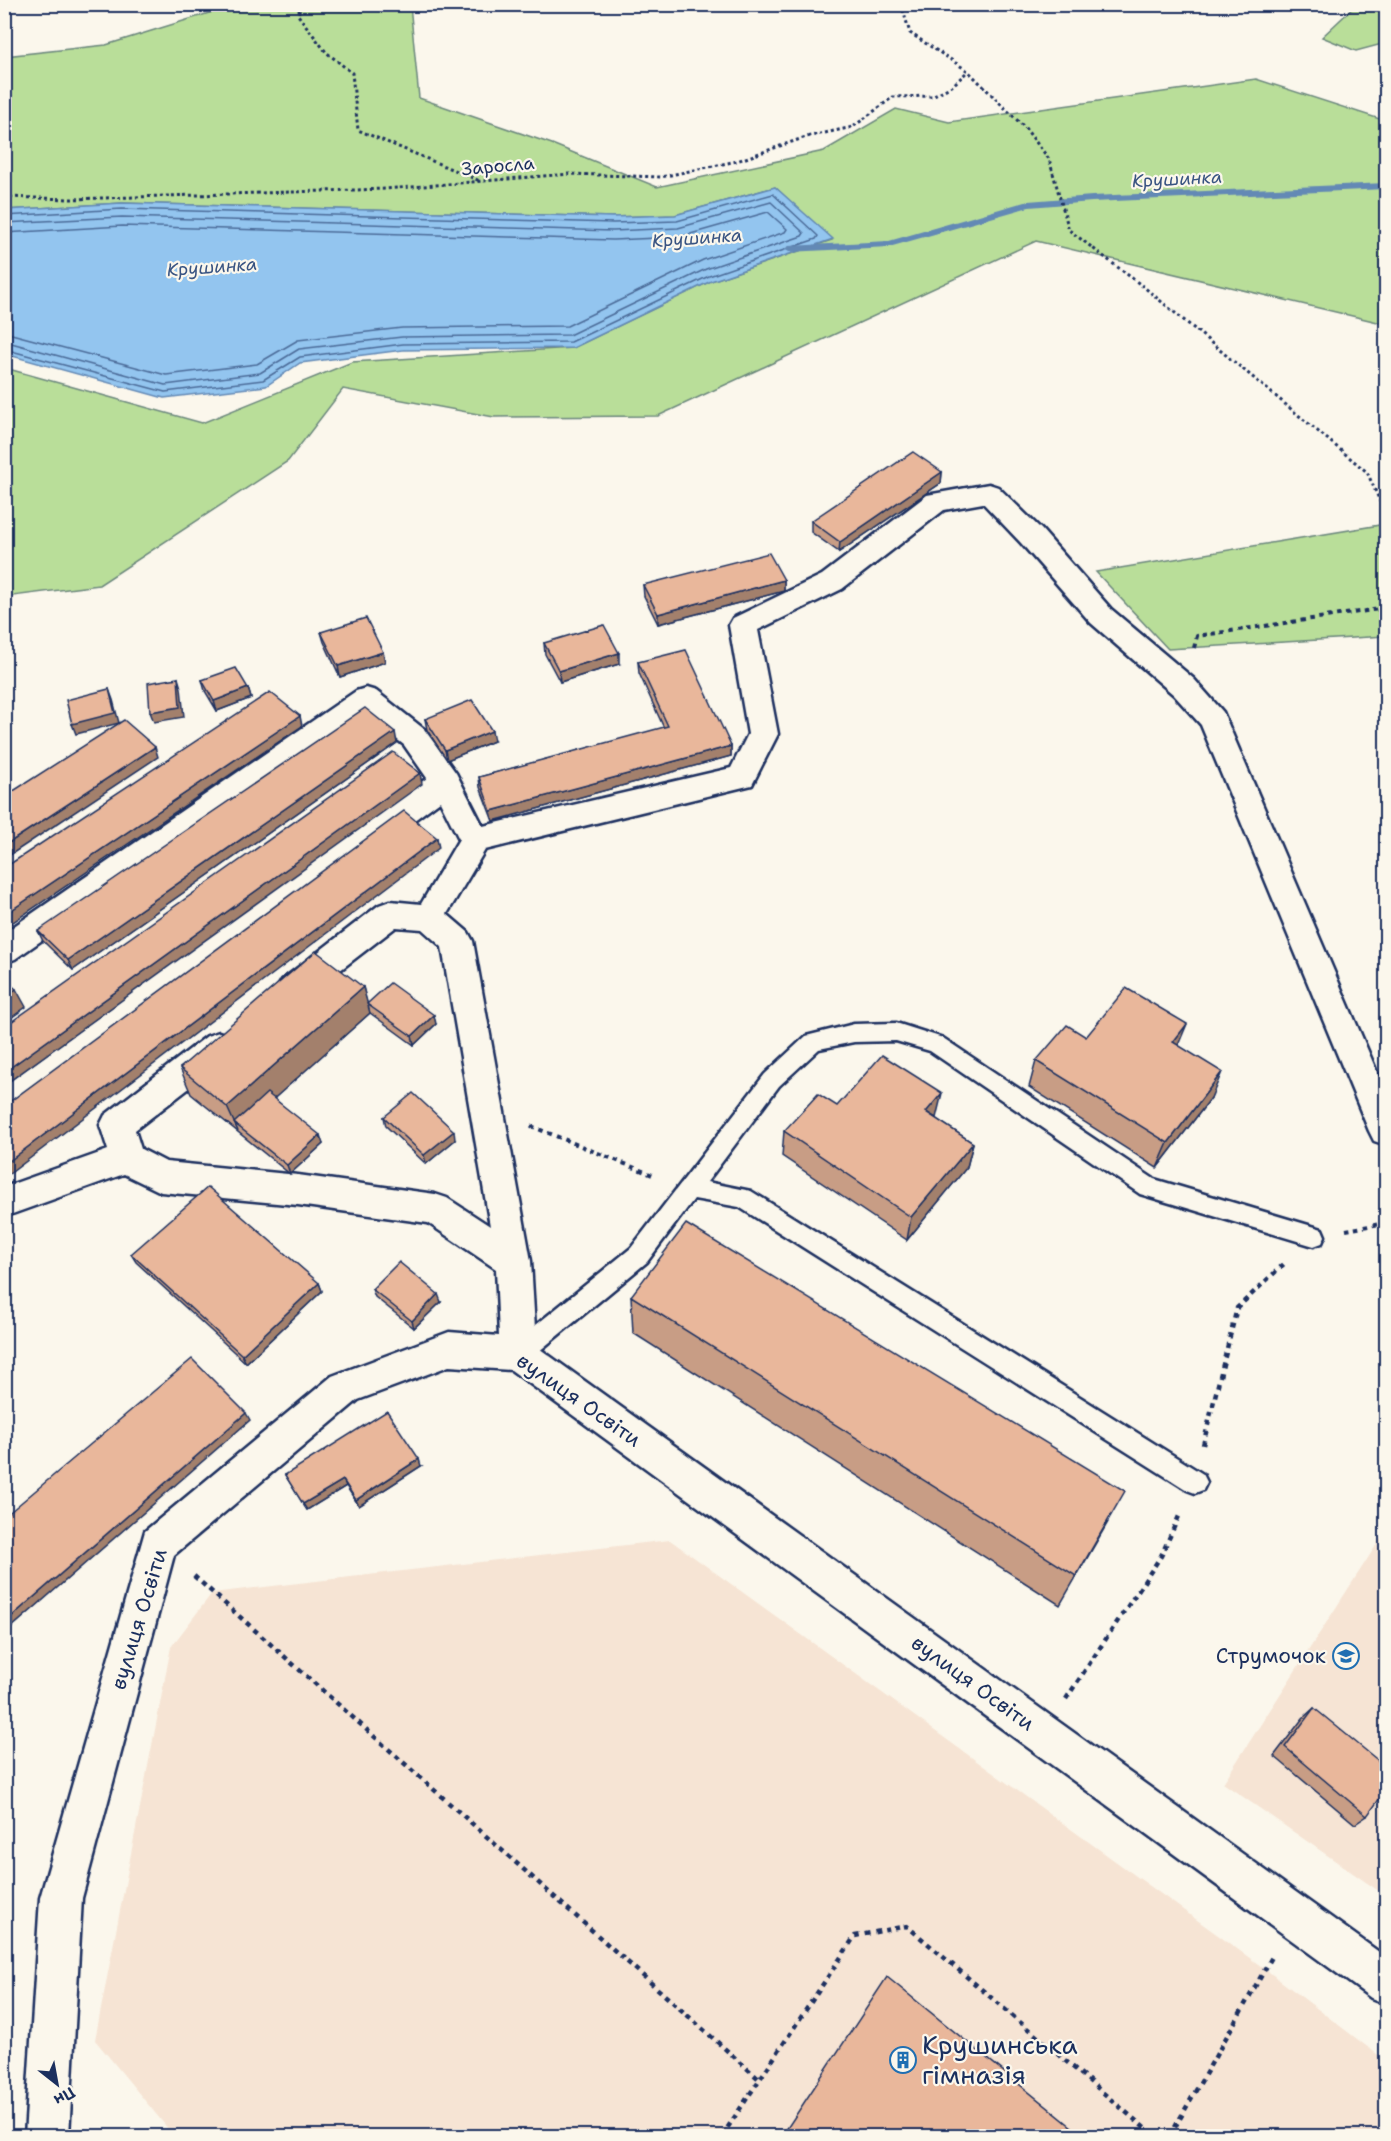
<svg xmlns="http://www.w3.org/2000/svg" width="1391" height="2141" viewBox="0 0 1391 2141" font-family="'Shantell Sans',sans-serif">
<rect width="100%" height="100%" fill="#fbf7ec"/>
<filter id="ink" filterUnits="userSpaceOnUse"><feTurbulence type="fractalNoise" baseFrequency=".0167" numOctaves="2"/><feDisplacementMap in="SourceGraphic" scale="12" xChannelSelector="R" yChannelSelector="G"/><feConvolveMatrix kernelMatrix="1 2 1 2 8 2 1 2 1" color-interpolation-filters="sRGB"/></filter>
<g filter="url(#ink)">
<g fill="#f6e4d4">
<polygon points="1386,1530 1386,1896 1223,1783"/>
<polygon points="670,1540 1265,1969 1386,2061 1386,2136 174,2136 95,2040 171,1647 212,1593"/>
</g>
<g fill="#b9de99" stroke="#6a867c" stroke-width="1.5">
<polygon points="1357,4 1386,5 1386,43 1356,51 1322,37"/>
<polygon points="235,5 410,5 419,98 552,144 657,187 824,151 896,109 949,122 1256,79 1386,121 1386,324 1036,241 658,416 494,417 343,389 288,461 99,585 5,597 5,368 202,423 352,362 573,348 711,281 832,240 775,187 675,215 612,217 122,203 5,210 5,56 106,45"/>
<polygon points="1386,524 1386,636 1168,649 1096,572"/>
</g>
<polygon fill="#93c5ef" stroke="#6389b5" stroke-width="1.5" points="775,187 833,239 711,281 573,348 403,350 300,363 266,386 164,398 5,354 5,210 122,203 612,217 675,215"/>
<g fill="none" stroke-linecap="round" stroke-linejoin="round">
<g stroke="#4b6b98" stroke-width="1.5">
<polyline points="4,216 122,209 613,223 677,221 773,194 818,236 816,239 709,276 571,342 403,344 300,357 263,380 165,392 4,349"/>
<polyline points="4,223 122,217 613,231 678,228 771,202 804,233 802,236 706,269 569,335 402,337 299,349 260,373 165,385 4,341"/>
<polyline points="4,233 122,226 613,240 680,237 768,212 787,229 785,232 703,260 567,326 402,328 298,340 257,364 166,375 4,332"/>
</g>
<polygon fill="#6389b5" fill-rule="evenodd" points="1386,183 1386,189 1092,202 1029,207 889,247 789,252 784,249 789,246 889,241 1028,201 1092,196"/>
<defs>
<polygon id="service" points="896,1023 943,1038 1154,1179 1322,1229 1325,1236 1322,1243 1314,1246 1140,1194 930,1051 896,1041 854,1042 819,1049 779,1086 707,1182 751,1191 1203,1474 1207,1482 1203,1490 1195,1493 1187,1490 739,1207 694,1199 647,1262 526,1362 518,1365 510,1362 507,1354 510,1346 631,1248 765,1074 806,1036 854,1024"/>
<polygon id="minor" points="989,484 998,487 1041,529 1111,609 1194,679 1223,712 1386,1093 1386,1145 1374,1141 1369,1131 1201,725 1174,695 1091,623 1021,543 983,503 944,510 842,589 758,630 778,734 752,785 485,850 447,914 468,932 473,941 531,1261 536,1346 1386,1957 1386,2004 1371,1998 511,1370 449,1366 358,1400 174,1555 82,1898 69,2136 25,2136 40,1898 145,1531 332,1376 449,1332 499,1336 496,1269 428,1223 298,1205 161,1192 124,1174 4,1217 4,1187 108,1150 100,1125 105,1115 207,1036 219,1032 231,1036 235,1046 231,1056 135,1130 141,1149 166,1162 298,1175 435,1194 447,1198 490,1226 442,947 422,929 396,927 304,998 293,1002 282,998 277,989 282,980 379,905 390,901 421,904 459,839 440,801 16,1115 4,1119 4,1086 427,778 404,745 365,714 15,959 4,963 4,933 356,691 366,688 376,691 424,729 456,773 483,826 731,768 748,734 729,625 733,618 822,575 927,495"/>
</defs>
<use href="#service" stroke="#1b2f5e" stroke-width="5"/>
<use href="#minor" stroke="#1b2f5e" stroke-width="5"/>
<g stroke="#1b2f5e" stroke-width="3" stroke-dasharray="3 3" stroke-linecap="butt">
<polyline points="301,4 298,15 326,52 352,73 358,130 480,181"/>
<polyline points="901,4 910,33 968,71 1025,128 1049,159 1069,230 1145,288 1367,472 1386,515"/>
<polyline points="4,197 71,199 386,189 569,174 661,177 737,161 806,137 853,127 893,97 932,96 952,86 968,71"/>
</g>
<g stroke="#1b2f5e" stroke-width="4" stroke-dasharray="4.5 4.5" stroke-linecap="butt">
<polyline points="1194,648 1197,636 1386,608"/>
<polyline points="531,1126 655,1176"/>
<polyline points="1346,1230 1386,1223"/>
</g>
<g stroke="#1b2f5e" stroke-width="4.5" stroke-dasharray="5 5" stroke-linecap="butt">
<polyline points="1203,1445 1237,1308 1286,1262"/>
<polyline points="194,1576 760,2080"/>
<polyline points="1066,1699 1161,1556 1180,1514"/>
<polyline points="722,2136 855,1936 907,1926 1154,2136"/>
<polyline points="1170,2136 1272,1957"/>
</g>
<use href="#service" fill="#fbf7ec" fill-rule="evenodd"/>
<use href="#minor" fill="#fbf7ec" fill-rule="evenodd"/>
</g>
<g fill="#c89d85" stroke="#1b2f5e" stroke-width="1.5">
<polygon points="942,472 941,483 839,552 811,532 811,521"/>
<polygon points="784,580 784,591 658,624 644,596 643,585"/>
<polygon points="321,632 383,652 385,662 340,677 324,642"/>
<polygon points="544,643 619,664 560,682 545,654"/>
<polygon points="638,662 731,746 731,756 493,821 480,787 479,777 664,728 639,673"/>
<polygon points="202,680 248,688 251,698 217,711 205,691"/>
<polygon points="425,719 494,741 447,760 427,730"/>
<polygon points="397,743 73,970 43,941 38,931"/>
<polygon points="363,987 367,1004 436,1024 414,1045 370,1013 274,1098 323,1144 290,1174 191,1094 180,1068"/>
<polygon points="1086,1037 1178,1045 1211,1098 1157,1168 1029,1087 1036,1061"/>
<polygon points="837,1106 936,1119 973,1143 967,1167 907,1240 782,1156 784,1131"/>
<polygon points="384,1117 455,1140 426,1164 386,1126"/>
<polygon points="131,1254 319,1283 322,1291 246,1363 136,1262"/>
<polygon points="372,1289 441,1302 414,1328 375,1297"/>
<polygon points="631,1296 1108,1522 1060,1605 633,1333"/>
<polygon points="421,1466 359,1506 346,1486 307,1510 285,1475"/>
<polygon points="1314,1708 1367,1816 1355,1824 1274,1756 1303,1718"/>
</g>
<g fill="#a3806c" stroke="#1b2f5e" stroke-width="1.5">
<polygon points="942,472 941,483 839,552 840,542"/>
<polygon points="784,580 784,591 658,624 658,614"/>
<polygon points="383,652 385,662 340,677 338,666"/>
<polygon points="619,653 619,664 560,682 559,671"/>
<polygon points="178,678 181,688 184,717 154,722 150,712"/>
<polygon points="248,688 251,698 217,711 214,701"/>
<polygon points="109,689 113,700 119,723 76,734 72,724"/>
<polygon points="300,716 302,726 4,928 4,915"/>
<polygon points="492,731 494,741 447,760 445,750"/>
<polygon points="395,732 397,743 73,970 68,960"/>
<polygon points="731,746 731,756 493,821 491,811"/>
<polygon points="155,747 158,757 4,859 4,846"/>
<polygon points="420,773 422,784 4,1085 4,1072"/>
<polygon points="437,838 439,848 4,1178 4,1165"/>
<polygon points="363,987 370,1013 241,1128 234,1123 238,1131 227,1107"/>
<polygon points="16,989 26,1007 4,1023 4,998"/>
<polygon points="434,1015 436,1024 414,1045 412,1036"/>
<polygon points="1187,1024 1176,1050 1173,1042"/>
<polygon points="1222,1072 1211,1098 1157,1168 1168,1143"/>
<polygon points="942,1093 936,1118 926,1112"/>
<polygon points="454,1131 455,1140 426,1164 424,1155"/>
<polygon points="320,1135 323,1144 290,1174 287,1165"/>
<polygon points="973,1143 967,1167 907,1240 911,1217"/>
<polygon points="319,1283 322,1291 246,1363 242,1355"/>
<polygon points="438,1294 441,1302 414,1328 412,1321"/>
<polygon points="246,1413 250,1420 4,1634 4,1623"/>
<polygon points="419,1459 421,1466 359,1506 356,1500"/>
<polygon points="343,1480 346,1486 307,1510 303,1504"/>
</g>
<g fill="#e9b79b" stroke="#1b2f5e" stroke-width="1.5">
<polygon points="913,452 942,472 840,542 811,521"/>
<polygon points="769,553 784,580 658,614 643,585"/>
<polygon points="366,618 383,652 338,666 321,632"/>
<polygon points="604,625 619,653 559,671 544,643"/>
<polygon points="686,650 731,746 491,811 479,777 668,726 638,662"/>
<polygon points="236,668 248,688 214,701 202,680"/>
<polygon points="178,678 180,707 150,712 148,683"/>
<polygon points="109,689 115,713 72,724 66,700"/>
<polygon points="270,692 300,716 4,915 4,868"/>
<polygon points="472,700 492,731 445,750 425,719"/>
<polygon points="365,708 395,732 68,960 38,931"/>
<polygon points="124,720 155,747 4,846 4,797"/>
<polygon points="393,752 420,773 4,1072 4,1027"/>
<polygon points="404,811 437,838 4,1165 4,1106"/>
<polygon points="316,951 363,987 227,1107 180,1068"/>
<polygon points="4,979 16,989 4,998"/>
<polygon points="390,983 434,1015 412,1036 367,1004"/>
<polygon points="1126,988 1187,1024 1173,1042 1222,1072 1168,1143 1036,1061 1067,1025 1086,1037"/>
<polygon points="882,1055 942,1093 926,1112 973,1143 911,1217 784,1131 818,1094 837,1106"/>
<polygon points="267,1093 320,1135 287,1165 234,1123"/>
<polygon points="413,1093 454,1131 424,1155 384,1117"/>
<polygon points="208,1187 319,1283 242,1355 131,1254"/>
<polygon points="686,1224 1125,1491 1076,1576 631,1296"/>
<polygon points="399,1262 438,1294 412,1321 372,1289"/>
<polygon points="192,1359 246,1413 4,1623 4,1517"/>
<polygon points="387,1411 419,1459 356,1500 343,1480 303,1504 285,1475"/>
<polygon points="1314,1708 1386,1767 1386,1790 1367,1816 1285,1747"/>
<polygon points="887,1977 1083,2136 782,2136"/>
</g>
</g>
<defs>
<symbol id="school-ring" viewBox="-11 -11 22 22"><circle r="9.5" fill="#fbf7ec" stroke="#1f6fb2" stroke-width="1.5"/><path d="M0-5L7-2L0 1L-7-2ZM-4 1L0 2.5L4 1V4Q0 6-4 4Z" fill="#1f6fb2"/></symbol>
<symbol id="building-ring" viewBox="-11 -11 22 22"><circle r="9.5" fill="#fbf7ec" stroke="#1f6fb2" stroke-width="1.5"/><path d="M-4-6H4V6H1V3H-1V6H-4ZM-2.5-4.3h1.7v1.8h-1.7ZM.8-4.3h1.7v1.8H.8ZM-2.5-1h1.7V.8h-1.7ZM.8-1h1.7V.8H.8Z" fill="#1f6fb2"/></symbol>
</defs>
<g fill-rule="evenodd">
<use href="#school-ring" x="1331" y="1641" width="30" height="30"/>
<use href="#building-ring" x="888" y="2045" width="30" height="30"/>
</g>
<g text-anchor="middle" stroke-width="4.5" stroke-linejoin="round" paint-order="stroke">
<g font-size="18" fill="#1b2f5e" stroke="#fbf7ec">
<text transform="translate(498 166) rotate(-5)" y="6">Заросла</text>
</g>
<g font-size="18" font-style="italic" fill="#395482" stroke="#fbf7ec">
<text transform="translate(1177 179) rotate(-3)" y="6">Крушинка</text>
<text transform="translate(697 238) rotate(-4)" y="6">Крушинка</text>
<text transform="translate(212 267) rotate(-4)" y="6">Крушинка</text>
</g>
<g font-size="21" fill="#1b2f5e" stroke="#fbf7ec">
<text transform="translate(579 1400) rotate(35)" y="7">вулиця Освіти</text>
<text transform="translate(139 1619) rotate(-73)" y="7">вулиця Освіти</text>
<text transform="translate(973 1683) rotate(36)" y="7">вулиця Освіти</text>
</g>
<g font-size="21" fill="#1b2f5e" stroke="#fbf7ec" text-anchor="end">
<text x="1326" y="1663">Струмочок</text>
</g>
<g font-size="26" fill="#1b2f5e" stroke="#fbf7ec" text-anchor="start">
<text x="922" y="2054">Крушинська<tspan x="922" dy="30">гімназія</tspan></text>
</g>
</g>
<rect width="1391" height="2141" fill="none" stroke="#fbf7ec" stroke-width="24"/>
<rect x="12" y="12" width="1367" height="2117" fill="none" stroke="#1b2f5e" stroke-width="2" filter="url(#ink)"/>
<g transform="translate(57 2084) rotate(149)" stroke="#fbf7ec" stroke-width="4.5" paint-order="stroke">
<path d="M0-4.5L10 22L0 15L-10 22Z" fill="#1b2f5e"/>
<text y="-9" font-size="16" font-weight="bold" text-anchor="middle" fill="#1b2f5e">Пн</text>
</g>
</svg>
